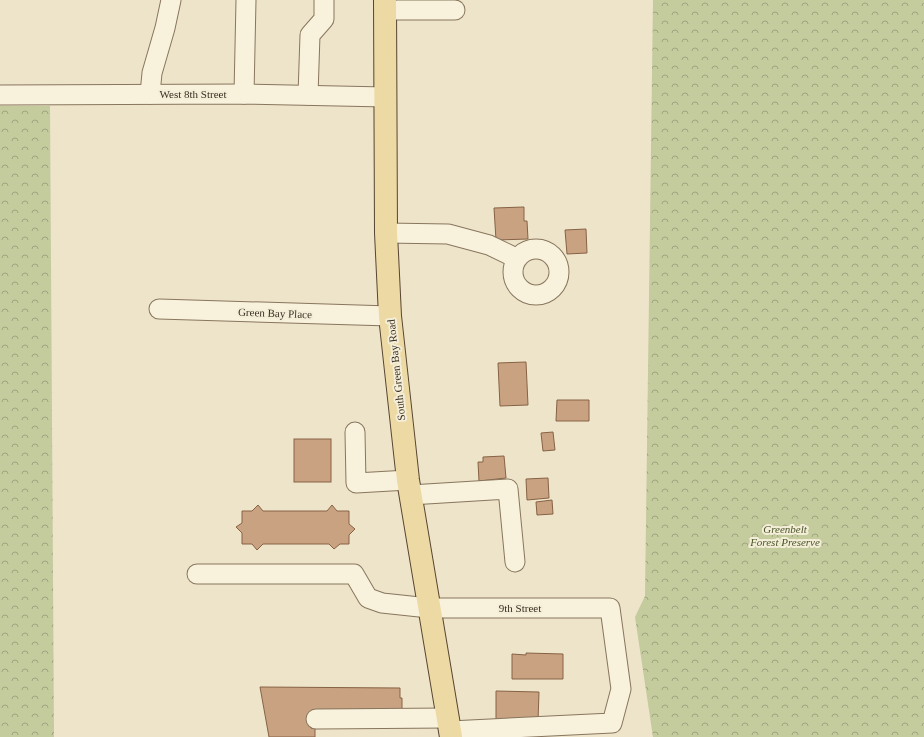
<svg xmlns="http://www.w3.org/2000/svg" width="924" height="737" viewBox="0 0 924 737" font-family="'Times New Roman',serif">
<defs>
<pattern id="forest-crowns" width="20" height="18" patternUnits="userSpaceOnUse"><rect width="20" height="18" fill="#c4cb9d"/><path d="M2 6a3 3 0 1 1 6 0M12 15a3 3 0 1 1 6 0" fill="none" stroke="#a0a580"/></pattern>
</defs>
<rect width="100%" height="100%" fill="#ede4c9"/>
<g fill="url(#forest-crowns)">
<polygon points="653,0 924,0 924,737 653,737 635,617 645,596"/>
<polygon points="0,106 50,106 54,737 0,737"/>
</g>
<g fill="#c9a281" stroke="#876245">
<polygon points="524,207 524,221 527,221 528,239 496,240 494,208"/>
<polygon points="586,229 587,253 567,254 565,230"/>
<polygon points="526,362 528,405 500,406 498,363"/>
<polygon points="557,400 589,400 589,421 556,421"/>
<polygon points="553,432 555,450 543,451 541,433"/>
<rect x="294" y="439" width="37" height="43"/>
<polygon points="504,456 506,478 479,481 478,462 483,462 483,457"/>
<polygon points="548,478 549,498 527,500 526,479"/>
<polygon points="552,500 553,514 537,515 536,502"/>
<polygon points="258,505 263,511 327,511 332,505 337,511 349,511 349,524 355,529 349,535 349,544 340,544 334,549 329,544 263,544 257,550 252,544 242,544 242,533 236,527 242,523 242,511 252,511"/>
<polygon points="526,653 563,654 563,679 512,679 512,654 526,655"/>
<polygon points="260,687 400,688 400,698 402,698 402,713 311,713 311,728 315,728 315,737 269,737"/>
<polygon points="496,691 539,692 538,721 496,721"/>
</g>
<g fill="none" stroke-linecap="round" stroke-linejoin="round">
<defs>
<g id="minor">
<polyline points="385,10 455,10"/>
<polyline points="150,94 152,73 165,28 171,0"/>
<polyline points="244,94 246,0"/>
<polyline points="0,95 244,94 386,97"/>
<polyline points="308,95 310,35 324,19 324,0"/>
<polyline points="386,233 448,234 489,245 516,258"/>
<circle cx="536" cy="272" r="23"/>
<polyline points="159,309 390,316"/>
<polyline points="355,432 356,483 408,480"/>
<polyline points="410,495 508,489 515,562"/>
<polyline points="197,574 354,574 368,598 382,603 429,608 610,608 621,689 612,723 450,731"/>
<polyline points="316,719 448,718"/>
</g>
<polyline id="major" points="385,0 386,233 390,316 408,480 451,737"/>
</defs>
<use href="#minor" stroke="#88765e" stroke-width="21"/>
<use href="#major" stroke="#574532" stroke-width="24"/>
<use href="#minor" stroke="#f8f1dc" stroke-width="19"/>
<use href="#major" stroke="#edd9a4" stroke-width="22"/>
</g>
<g text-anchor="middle" stroke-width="4" stroke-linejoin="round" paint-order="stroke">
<g font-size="11" fill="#3a2e21" stroke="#f4eed8">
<text x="193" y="98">West 8th Street</text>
<text transform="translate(275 313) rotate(2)" y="4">Green Bay Place</text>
<text transform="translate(396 370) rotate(-96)" y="4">South Green Bay Road</text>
<text x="520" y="612">9th Street</text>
</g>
<g font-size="11" font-style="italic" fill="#485529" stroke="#f4eed8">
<text x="785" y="533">Greenbelt<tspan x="785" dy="13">Forest Preserve</tspan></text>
</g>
</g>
</svg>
